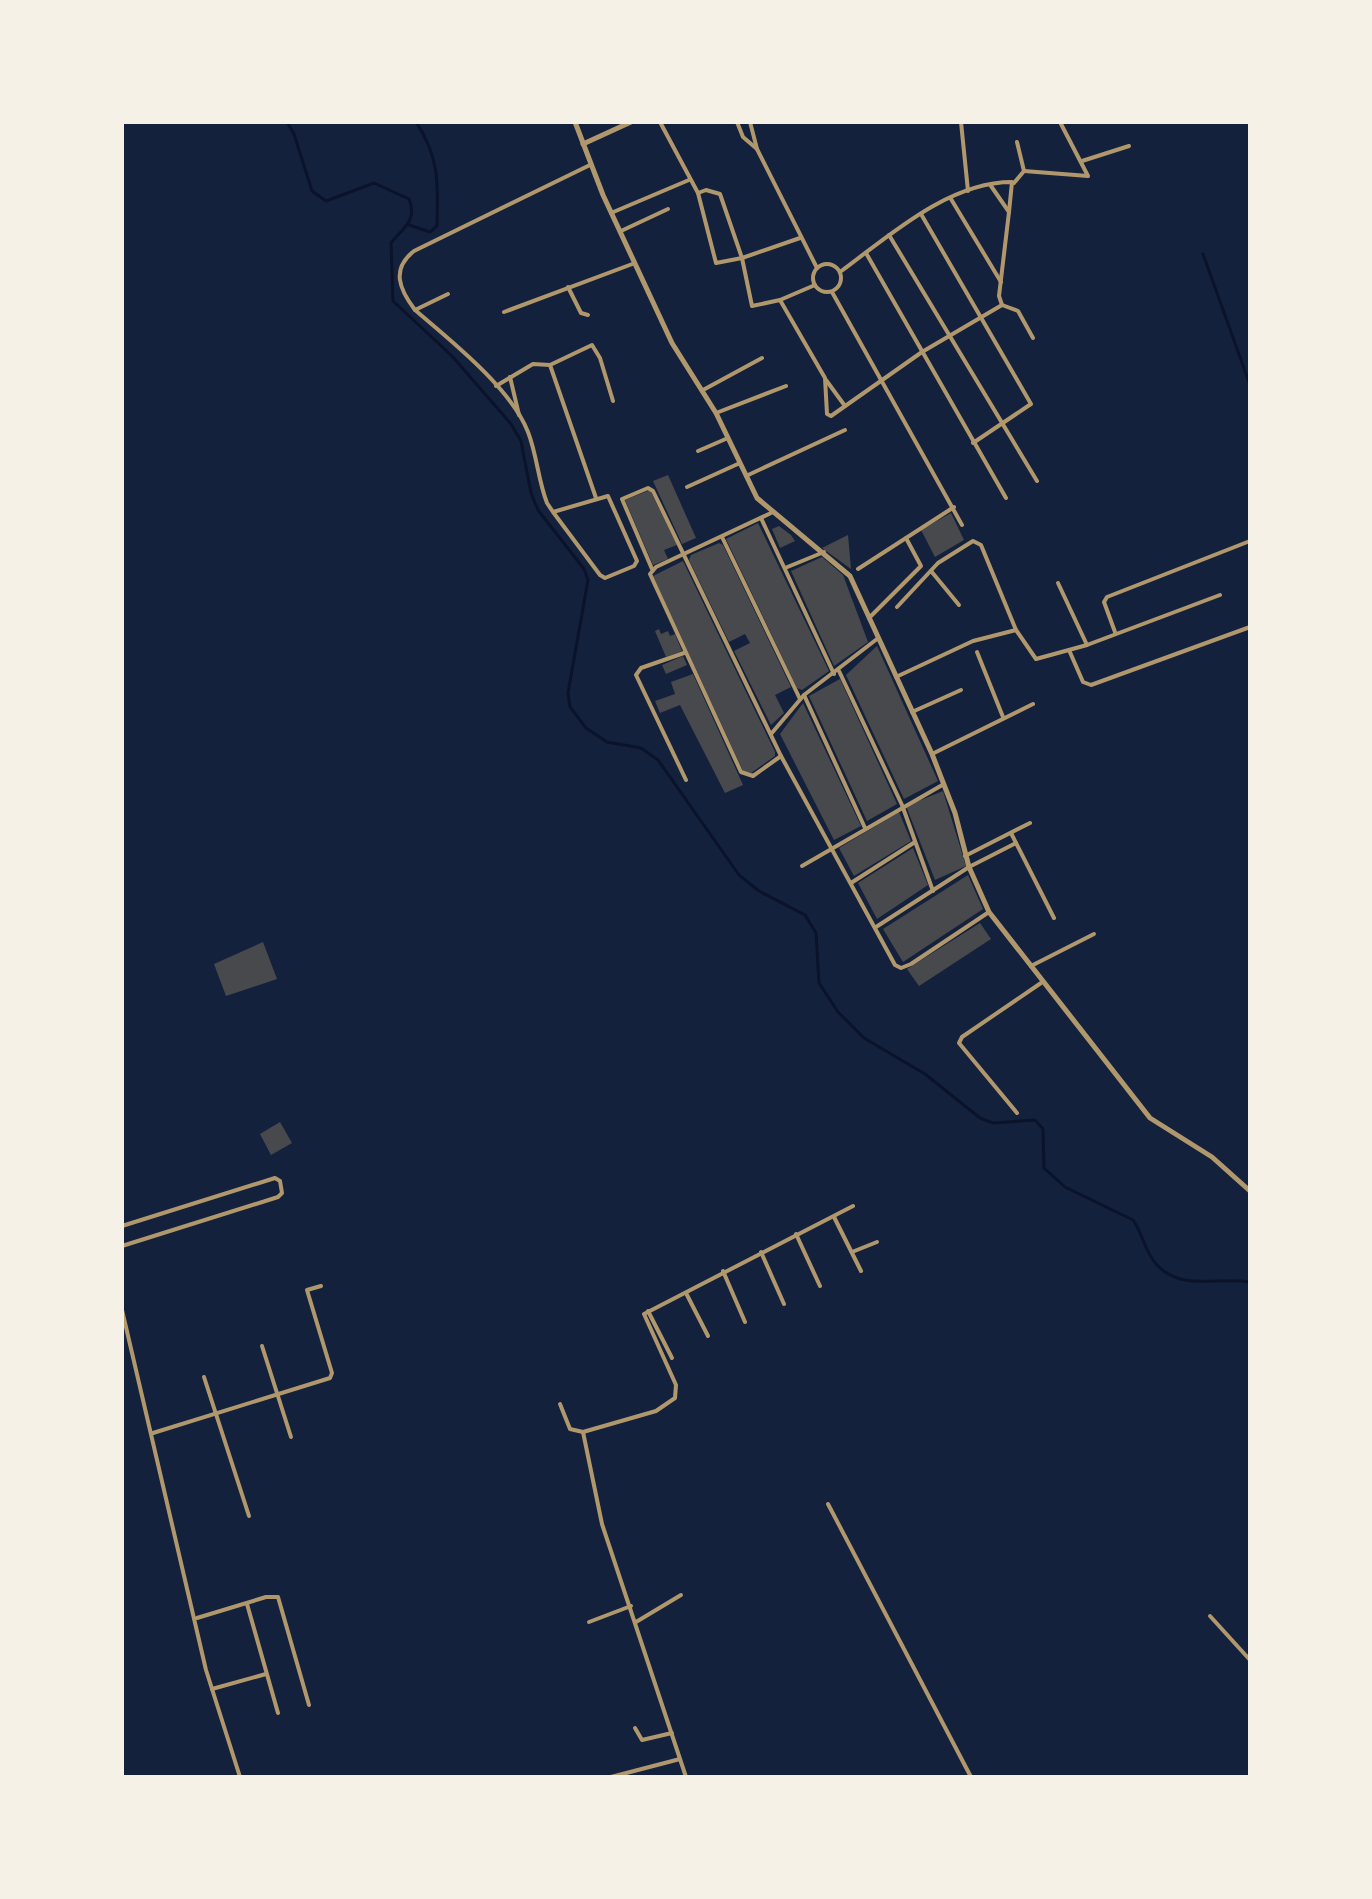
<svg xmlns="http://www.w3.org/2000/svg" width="1372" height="1899" viewBox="0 0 1372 1899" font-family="'PT Sans Narrow',sans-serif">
<rect width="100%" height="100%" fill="#14213d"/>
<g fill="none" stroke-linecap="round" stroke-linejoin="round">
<g stroke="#0b132b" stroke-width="3">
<path d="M 287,122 L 294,134 L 312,191 L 326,201 L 374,183 L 409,199 C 418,220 403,228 391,243 L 393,301 L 452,356 L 511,424 L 521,441 L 531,493 L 538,510 L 584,569 L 588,580 L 568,693 L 570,707 L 586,728 L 607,742 L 641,748 L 658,760 L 739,875 L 759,891 L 805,915 L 816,933 L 819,983 L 838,1012 L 864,1038 L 925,1074 L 980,1118 L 993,1123 L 1035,1120 L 1043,1129 L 1044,1168 L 1065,1187 L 1133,1220 C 1143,1234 1145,1253 1157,1265 C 1182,1292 1220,1276 1250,1282"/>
<path d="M 409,225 L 430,232 L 437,226 C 438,185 440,158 416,122"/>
<polyline points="1203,254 1250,385"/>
</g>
</g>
<g fill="#48494c">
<polygon points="668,475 696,538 682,544 653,481"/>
<polygon points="650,490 677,545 664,550 668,559 653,565 625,500"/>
<polygon points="951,513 964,540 935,557 921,530"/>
<polygon points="758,523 829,671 802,690 797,688 726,539"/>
<polygon points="779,526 791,535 795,541 780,548 772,529"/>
<polygon points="848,535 851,569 822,548"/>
<polygon points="719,543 723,545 791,687 775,695 784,713 771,725 734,651 750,643 745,634 729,642 689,560 691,555"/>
<polygon points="822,557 843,575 868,642 834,666 791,571"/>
<polygon points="683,561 775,752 775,756 751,773 743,771 653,576"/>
<polygon points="659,629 661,634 668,631 670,636 675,634 682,651 666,657 655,631"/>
<polygon points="877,646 938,781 904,799 846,675"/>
<polygon points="683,656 687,665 666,674 662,665"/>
<polygon points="693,674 743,785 725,793 680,705 660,713 655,701 675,694 671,682"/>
<polygon points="840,679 897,804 867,821 809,696"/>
<polygon points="803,703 861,826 834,840 780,734"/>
<polygon points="943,791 966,866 935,880 906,806"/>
<polygon points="899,812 911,841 854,876 839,848"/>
<polygon points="913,848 928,885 877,919 858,883"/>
<polygon points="968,875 983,909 903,962 883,929"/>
<polygon points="980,923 991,939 919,986 907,969"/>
<polygon points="263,942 277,979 226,996 214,964"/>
<polygon points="280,1122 292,1143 271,1155 260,1134"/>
</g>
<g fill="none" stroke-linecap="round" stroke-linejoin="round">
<g stroke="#b1986c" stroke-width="4">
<polyline points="660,122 698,193 716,263 742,258 800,238"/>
<polyline points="737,122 743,137 757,149"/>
<polyline points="750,122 757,149 817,268"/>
<polyline points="961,122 968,191"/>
<polyline points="1017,142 1024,171"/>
<polyline points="1082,161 1129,146"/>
<polyline points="1024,171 1088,176 1060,122"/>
<polyline points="1014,183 1024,171"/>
<polyline points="698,193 706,190 720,194 742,258 752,306 780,300 815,285"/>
<polyline points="951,199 1001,282"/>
<polyline points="611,213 689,180"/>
<polyline points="921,214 1031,404 973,443"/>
<polyline points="621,231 668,209"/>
<polyline points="889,235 1037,481"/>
<polyline points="866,253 1006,498"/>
<circle cx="827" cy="278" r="14"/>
<path d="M 840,272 C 889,236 948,182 1012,182 L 1009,212"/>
<polyline points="568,287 581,313 588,315"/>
<polyline points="832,292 962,525"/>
<polyline points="780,300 825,378 827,414 831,416 922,352 1002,305 999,296 1009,212 991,186"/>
<polyline points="1002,305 1018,311 1033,338"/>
<polyline points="415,310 448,294"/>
<polyline points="504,312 635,263"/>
<polyline points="550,365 596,498"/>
<polyline points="510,377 519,415"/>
<polyline points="826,380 845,406"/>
<polyline points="496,386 533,364 550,365 592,345 600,358 613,401"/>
<polyline points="703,390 762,358"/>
<polyline points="716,413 786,386"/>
<polyline points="698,451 728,438"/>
<polyline points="746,476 845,430"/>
<polyline points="687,487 740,463"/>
<path d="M 553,512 L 608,496 L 637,561 L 634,566 L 605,578 L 600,575 L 553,512 L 547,503 C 538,480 537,455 528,432 C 511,388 450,340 415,310 C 399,289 391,269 414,251 L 590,165"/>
<polyline points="771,513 656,567 650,574 741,772 753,776 781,756"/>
<polyline points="761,518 834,674"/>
<polyline points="722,537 800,699"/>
<polyline points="785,568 824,552"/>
<polyline points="652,569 622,499 648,488 653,491 781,756 895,965 901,968 911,964 989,912"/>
<polyline points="858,569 954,507"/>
<polyline points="931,571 959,605"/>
<polyline points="1058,583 1087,645"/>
<polyline points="897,607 938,563 973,541 981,545 1016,630 1036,659 1087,645 1220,595"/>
<polyline points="869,618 921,566 906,538"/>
<polyline points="1115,632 1104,602 1107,597 1250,541"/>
<polyline points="1069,650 1083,682 1091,685 1250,627"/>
<polyline points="977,652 1003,717"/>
<polyline points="684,653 641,668 636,675 686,780"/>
<polyline points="839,671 902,805 933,891"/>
<polyline points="896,677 973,641 1016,630"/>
<polyline points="804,695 865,828"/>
<polyline points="912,712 961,690"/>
<polyline points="771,734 804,695 877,639"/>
<polyline points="932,754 1033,704"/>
<polyline points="1011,833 1054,918"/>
<polyline points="965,856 1030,823"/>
<polyline points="802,866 944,784"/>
<polyline points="851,883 915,842"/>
<polyline points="876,927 969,867 1016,843"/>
<polyline points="1031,966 1094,934"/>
<polyline points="1017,1113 959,1043 962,1037 1041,983"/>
<polyline points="834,1217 861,1271"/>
<polyline points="122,1226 275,1178 280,1181 282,1193 278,1197 122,1246"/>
<polyline points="796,1234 820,1286"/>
<polyline points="761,1252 784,1304"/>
<polyline points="852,1252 877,1242"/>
<polyline points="723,1271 745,1322"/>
<polyline points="686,1293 708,1336"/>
<polyline points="122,1310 206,1670 240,1777"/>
<polyline points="648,1311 672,1358"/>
<polyline points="262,1346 291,1437"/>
<polyline points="204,1377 249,1516"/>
<polyline points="560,1404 570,1429 583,1432"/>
<polyline points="153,1433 330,1378 332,1373 307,1290 321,1286"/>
<polyline points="828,1504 971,1777"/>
<polyline points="247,1604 278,1713"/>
<polyline points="1210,1616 1250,1660"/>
<polyline points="197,1618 266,1597 278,1597 309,1705"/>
<polyline points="589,1622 631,1606"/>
<polyline points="636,1622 681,1595"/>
<polyline points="212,1689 266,1674"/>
<polyline points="635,1728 642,1740 672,1733"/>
<polyline points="611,1777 680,1759"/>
<polyline points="686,1777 602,1524 583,1432 656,1411 675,1398 676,1385 644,1314 853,1206"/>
</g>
<g stroke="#b1986c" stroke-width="5">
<polyline points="575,122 603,195 672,343 716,413 757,498 850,576 932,754 955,813 969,867 989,912 1150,1118 1212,1157 1250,1191"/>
<polyline points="583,144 631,122"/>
</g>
</g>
<rect width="1372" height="1899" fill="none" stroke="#f6f1e7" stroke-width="248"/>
</svg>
